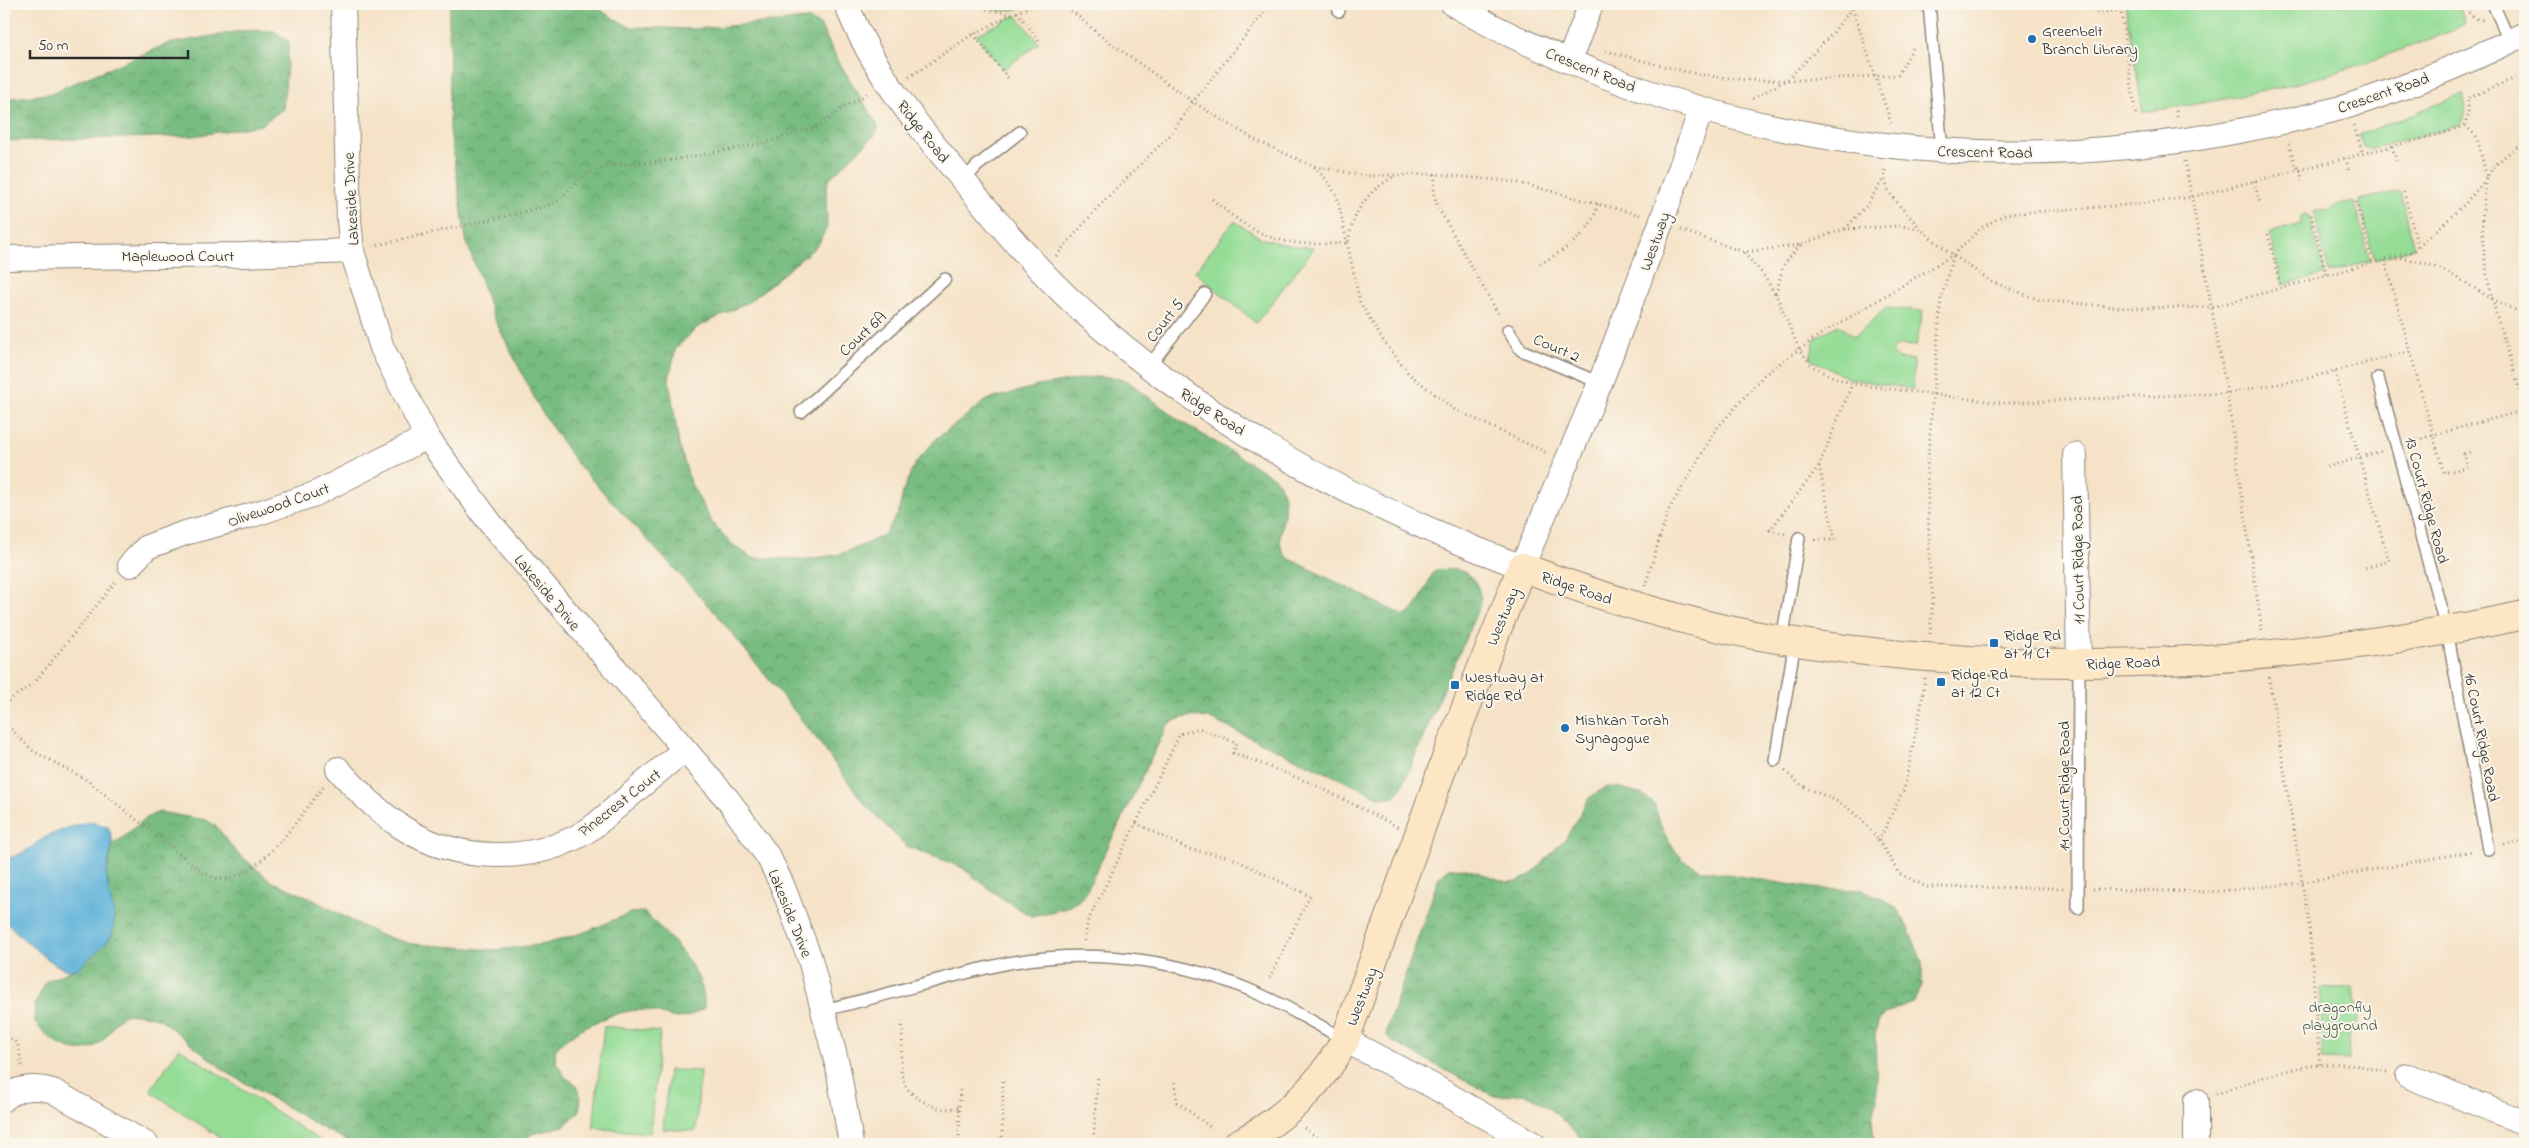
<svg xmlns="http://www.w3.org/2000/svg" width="2529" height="1148" viewBox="0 0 2529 1148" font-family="'Indie Flower',sans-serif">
<defs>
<pattern id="forest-crowns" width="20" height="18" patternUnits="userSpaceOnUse" patternTransform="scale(1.25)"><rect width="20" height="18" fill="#78bc80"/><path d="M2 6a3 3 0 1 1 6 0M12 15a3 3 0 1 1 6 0" fill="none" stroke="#639969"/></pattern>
</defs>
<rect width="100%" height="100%" fill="#fbf7ec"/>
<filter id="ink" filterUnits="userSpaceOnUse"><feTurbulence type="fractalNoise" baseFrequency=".02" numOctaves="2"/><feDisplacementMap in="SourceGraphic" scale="10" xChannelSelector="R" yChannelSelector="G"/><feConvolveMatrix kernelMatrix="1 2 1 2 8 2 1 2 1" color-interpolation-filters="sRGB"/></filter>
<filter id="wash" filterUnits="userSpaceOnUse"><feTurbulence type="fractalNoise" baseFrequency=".0096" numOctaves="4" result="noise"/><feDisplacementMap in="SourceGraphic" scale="20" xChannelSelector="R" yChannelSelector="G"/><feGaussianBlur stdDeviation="1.12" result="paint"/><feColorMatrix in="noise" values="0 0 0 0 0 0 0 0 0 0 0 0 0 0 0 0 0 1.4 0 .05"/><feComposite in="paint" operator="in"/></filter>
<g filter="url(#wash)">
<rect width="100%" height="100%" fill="#f5e2c7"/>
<g fill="#95dd97" stroke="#608461">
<path d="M 983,4 L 1032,4 C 1015,11 998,15 983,4 Z"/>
<path d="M 2125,4 L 2458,4 L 2465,22 L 2454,30 C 2408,47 2363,65 2316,78 C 2259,94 2201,104 2143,112 Z"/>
<polygon points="1016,15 1039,43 1003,70 976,35"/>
<path d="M 2463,94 C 2466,106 2468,118 2458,126 L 2370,149 L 2363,147 L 2359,135 Z"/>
<polygon points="2396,192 2401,193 2414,248 2375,260 2359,200"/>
<polygon points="2354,201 2370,261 2329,273 2314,212 2323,209 2326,212 2339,204"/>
<polygon points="2305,214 2306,217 2309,216 2325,274 2283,285 2269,233 2301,224 2300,216"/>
<polygon points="1234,221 1261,238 1282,244 1314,248 1256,323 1195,272"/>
<polygon points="1886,308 1923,311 1916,346 1901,345 1894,348 1892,353 1898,359 1914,360 1913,389 1850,379 1810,359 1815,338 1838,325 1854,337"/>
<path d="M 2352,987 C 2357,1007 2364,1018 2348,1035 L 2349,1061 L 2324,1060 L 2320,989 Z"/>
<polygon points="604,1026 660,1032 650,1133 593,1128"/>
<polygon points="179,1048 325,1144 230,1144 150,1091"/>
<polygon points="669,1070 700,1071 696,1131 663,1129"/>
</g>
<g fill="url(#forest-crowns)" stroke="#527456">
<path d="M 451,4 L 594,4 L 606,14 L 630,27 L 692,29 L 808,19 L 820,25 L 839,62 L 878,126 L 876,134 L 829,179 L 826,189 L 827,227 L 818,245 L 750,301 L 698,327 L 676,348 L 669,379 L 679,445 L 691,484 L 713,524 L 733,545 L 753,558 L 807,559 L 837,555 L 861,546 L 884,535 L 898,514 L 904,488 L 915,464 L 936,439 L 987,400 L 1038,386 L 1093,377 L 1110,377 L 1128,381 L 1180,421 L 1275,478 C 1300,508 1266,538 1288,558 L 1404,616 C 1420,610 1425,585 1435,570 C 1463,568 1477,571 1481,602 L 1401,789 L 1393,798 L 1379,797 L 1208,718 C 1191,716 1181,715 1167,726 L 1086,892 C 1074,911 1052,911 1031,916 L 1000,897 L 961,867 L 906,846 L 866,806 L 816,738 L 717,615 L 578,465 L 541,411 L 494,318 L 466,240 L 450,130 L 449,16 Z"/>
<polygon points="247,30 274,31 289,42 283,109 261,125 193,136 4,141 4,99 48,94 167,44"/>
<path d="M 1606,787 L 1622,788 L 1642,794 L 1654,804 L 1662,829 L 1671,845 L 1683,860 L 1702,870 L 1811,888 L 1863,890 L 1885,900 L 1896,908 L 1904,919 L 1922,961 L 1922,985 L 1914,1001 L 1884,1014 L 1878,1022 L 1875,1035 L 1877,1102 L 1872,1117 L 1874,1144 L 1587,1144 C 1573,1131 1540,1094 1521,1094 C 1511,1094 1504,1097 1494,1096 L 1393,1042 L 1387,1036 L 1387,1028 L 1439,877 L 1448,869 L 1464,868 L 1507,882 L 1519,881 L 1532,874 L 1566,838 L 1589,798 Z"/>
<path d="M 159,812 L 206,820 L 216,826 L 236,852 L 271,881 L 306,896 L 377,934 L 412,944 L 496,950 L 546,944 L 585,932 L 630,913 L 644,912 C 668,935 708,973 704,1008 C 673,1028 671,1012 642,1010 C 617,1009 568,1031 555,1051 L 556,1062 L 565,1077 L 577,1085 L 581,1098 L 579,1112 L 564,1126 L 532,1134 L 520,1144 L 354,1144 L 324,1129 L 228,1073 L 160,1019 C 150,1016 136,1012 125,1015 C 115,1018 111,1031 105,1038 C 82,1065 49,1042 34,1021 L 35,1005 L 46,981 L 78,968 L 111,936 L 107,873 L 113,844 C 131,834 139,819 159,812 Z"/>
</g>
<path fill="#5cb1d9" stroke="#446e82" d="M 92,821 L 108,827 C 118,846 107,854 107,874 C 107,893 119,916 112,935 C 109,942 99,949 94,954 C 87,960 79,971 69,970 C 55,970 13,930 4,919 L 4,858 C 23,858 35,841 52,834 C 64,828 79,825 92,821 Z"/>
</g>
<g filter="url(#ink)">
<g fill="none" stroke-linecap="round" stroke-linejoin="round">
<defs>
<g id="lane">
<polyline points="1337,4 1339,11"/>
<polyline points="1929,4 1942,151"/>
<polyline points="2493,4 2510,42"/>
<polyline points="963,181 977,166 1020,132"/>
<polyline points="1508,330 1521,350 1600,383"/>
<polyline points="1149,366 1205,294"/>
<polyline points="2378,378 2447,631 2488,849"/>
<polyline points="801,412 945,279"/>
<polyline points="1782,640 1799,538"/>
<polyline points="1775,760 1795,642"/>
<polyline points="2078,908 2079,664"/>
<path d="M 823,1010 C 887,996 950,974 1014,962 C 1097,948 1185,960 1261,995 C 1290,1008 1317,1024 1345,1040"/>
</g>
<g id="street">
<polyline points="343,4 349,220 352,251 382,348 427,437 491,524 729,801 769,858 783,887 810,959 838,1068 851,1144"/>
<path d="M 846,4 C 874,73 916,124 963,180 C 999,224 1036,269 1079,308 C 1206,424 1361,507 1522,567 L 1600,383 L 1661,223 L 1701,110"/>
<path d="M 1453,4 C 1499,32 1550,54 1600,74 C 1803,155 2025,172 2239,131 C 2275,124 2313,116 2348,106 C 2409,87 2468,62 2525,34"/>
<polyline points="1569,61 1591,4"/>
<polyline points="4,258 243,255 352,251"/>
<polyline points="2075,455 2079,664"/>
<polyline points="130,565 147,547 185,533 249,516 315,494 427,437"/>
<path d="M 338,769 C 358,791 378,812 403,828 C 457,862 532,865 587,831 C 599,823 609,813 620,804 C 641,786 662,768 684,750"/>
<polyline points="1345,1040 1431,1085 1533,1144"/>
<polyline points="2408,1076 2525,1123"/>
<path d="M 4,1099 C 18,1086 35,1086 53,1091 L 146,1144"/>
<polyline points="2196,1144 2196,1101"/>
</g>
<path id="secondary" d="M 1237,1144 C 1284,1120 1320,1086 1345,1040 L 1449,750 L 1522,567 C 1606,599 1693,626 1783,640 C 2029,679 2282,667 2525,615"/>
</defs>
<use href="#lane" stroke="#908679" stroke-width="14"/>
<use href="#street" stroke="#908679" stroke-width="26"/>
<use href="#secondary" stroke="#908679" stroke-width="30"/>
<g stroke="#908679" stroke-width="3" stroke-dasharray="1 4" stroke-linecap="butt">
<polyline points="978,4 988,10 1011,14"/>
<polyline points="1064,4 1097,33 1193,102 1255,140 1313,166 1366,176 1435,174 1516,182 1640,215"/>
<polyline points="1851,4 1891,123"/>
<polyline points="2120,4 2136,116"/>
<path d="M 2463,4 C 2468,12 2473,19 2483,20"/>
<polyline points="1017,12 1041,43"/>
<polyline points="2096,13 2121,10"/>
<polyline points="973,34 1008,78"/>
<path d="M 1606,51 C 1646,61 1685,74 1726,78 C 1782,84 1842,77 1898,75 L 1914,46"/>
<polyline points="909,77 967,38 1012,14 1037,4"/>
<polyline points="1753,99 1788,79 1832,34 1855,4"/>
<polyline points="2176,111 2178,120"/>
<polyline points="2354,126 2363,154"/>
<path d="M 2525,141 C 2512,151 2494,162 2487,178 C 2485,184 2485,194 2484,200 C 2475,271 2506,341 2525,408"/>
<polyline points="2289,144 2295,166 2300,169 2303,184"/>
<polyline points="2392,146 2396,161"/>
<polyline points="2346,158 2349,171"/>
<polyline points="2185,161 2227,393 2262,631"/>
<polyline points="1314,167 1328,181 1337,196 1360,302 1382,339 1409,374 1454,409 1547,453"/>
<path d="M 1885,170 C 1881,193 1907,212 1920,228"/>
<polyline points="1435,174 1434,194 1438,207 1500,317"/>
<polyline points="2254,181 2260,204"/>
<polyline points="2404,192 2418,248"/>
<path d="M 1212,199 C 1260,241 1284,247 1348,243 C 1353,211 1367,191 1395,176"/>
<polyline points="2356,202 2373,263"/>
<polyline points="2311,215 2327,276"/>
<polyline points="1845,229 1867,205 1884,178"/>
<polyline points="1681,230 1744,252 1800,245 1844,229 1900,226 1920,229 1953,255 1992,282 2040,300 2127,308 2213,307 2414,251 2464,205 2487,178 2477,137 2465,125"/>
<polyline points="2268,234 2281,289"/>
<polyline points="373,246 545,207 557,201 586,174 607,166 673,160 765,143 821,125 843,108 869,93"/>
<polyline points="1744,253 1762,273 1776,295 1799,349 1811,365 1826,374 1852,384 2002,403 2227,393 2305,379 2410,351"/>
<polyline points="1056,256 1100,205 1171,134 1193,102 1271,4"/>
<path d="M 2391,259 C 2431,256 2462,282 2494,300 C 2503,305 2515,309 2525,314"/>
<polyline points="2385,260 2433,435 2525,410"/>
<path d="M 1540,264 C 1566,249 1592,234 1598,203"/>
<polyline points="1776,294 1783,266 1800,245"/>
<polyline points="2335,372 2389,561 2365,568"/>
<polyline points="2412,442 2433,435 2444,473 2468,467 2464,454 2471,452"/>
<polyline points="2327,467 2382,451"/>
<polyline points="1785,534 1770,530 1819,466 1852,384"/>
<polyline points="1815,540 1835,540 1819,466"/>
<polyline points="1645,586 1668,511 1717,428 1764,375 1815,338 1953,255 1981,228 2006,214 2139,204 2192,197 2448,132 2465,125 2468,116 2468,98 2525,74"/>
<polyline points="1930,634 1933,597 1930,575 1927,468 1941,299 1953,256"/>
<polyline points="2269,677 2309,925 2320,1065"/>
<polyline points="1925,678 1921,707 1904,789 1879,841 1899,873 1926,887 2064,888"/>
<polyline points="4,704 35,682 117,580"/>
<path d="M 4,722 L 33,751 L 87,780 L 202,872 C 207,874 215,879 220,879 C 261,880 301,813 325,785"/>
<path d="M 1785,771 C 1802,788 1807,788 1828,797 C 1849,806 1866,822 1878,840"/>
<polyline points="1136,823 1188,849 1230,857 1310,896 1268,981"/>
<polyline points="2504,845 2525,841"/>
<polyline points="2093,889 2211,892 2300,883 2473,851"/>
<polyline points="1084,941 1088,921 1180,734 1199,728 1237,743 1233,753 1311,783 1398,827"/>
<path d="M 902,1021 C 906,1053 887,1084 926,1103 C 937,1109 947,1111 960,1107"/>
<polyline points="4,1031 18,1045 22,1066"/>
<polyline points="1175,1082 1177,1102 1213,1129"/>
<path d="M 2216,1094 C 2256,1079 2302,1062 2346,1064 C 2360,1065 2374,1070 2387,1072"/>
<polyline points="1304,1128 1326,1144"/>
<polyline points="959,1141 960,1087"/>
<polyline points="1002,1142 1003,1078"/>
<polyline points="1093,1144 1098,1075"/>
</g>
<use href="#lane" stroke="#fff" stroke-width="11"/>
<use href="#street" stroke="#fff" stroke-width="24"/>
<use href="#secondary" stroke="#fce6c4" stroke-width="28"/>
</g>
</g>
<g fill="#1f6fb2" stroke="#fbf7ec" stroke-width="2">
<circle cx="2032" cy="39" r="5"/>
<rect x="1989" y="638" width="10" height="10" rx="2.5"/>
<rect x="1936" y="677" width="10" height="10" rx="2.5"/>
<rect x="1450" y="680" width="10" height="10" rx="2.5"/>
<circle cx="1565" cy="728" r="5"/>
</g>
<g text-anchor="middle" stroke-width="4" stroke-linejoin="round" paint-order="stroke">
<g font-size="16" fill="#2b2b2b" stroke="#fbf7ec" text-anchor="start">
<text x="2042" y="36">Greenbelt<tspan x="2042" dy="18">Branch Library</tspan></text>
<text x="2004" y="640">Ridge Rd<tspan x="2004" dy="18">at 11 Ct</tspan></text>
<text x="1951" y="679">Ridge Rd<tspan x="1951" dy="18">at 12 Ct</tspan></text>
<text x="1465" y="682">Westway at<tspan x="1465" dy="18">Ridge Rd</tspan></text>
<text x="1575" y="725">Mishkan Torah<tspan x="1575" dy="18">Synagogue</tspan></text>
</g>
<g font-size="16" fill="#2b2b2b" stroke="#fbf7ec">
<text transform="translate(1591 69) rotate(22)" y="6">Crescent Road</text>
<text transform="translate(2383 92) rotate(-19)" y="6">Crescent Road</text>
<text transform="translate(924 131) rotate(52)" y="6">Ridge Road</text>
<text transform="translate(1985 151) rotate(1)" y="6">Crescent Road</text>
<text transform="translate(350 199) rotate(-93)" y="6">Lakeside Drive</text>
<text transform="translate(1654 241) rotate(-70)" y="6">Westway</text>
<text x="178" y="261">Maplewood Court</text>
<text transform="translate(1164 320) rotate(-52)" y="6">Court 5</text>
<text transform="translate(862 333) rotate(-43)" y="6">Court 6A</text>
<text transform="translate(1557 347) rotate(23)" y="6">Court 2</text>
<text transform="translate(1213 411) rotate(33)" y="6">Ridge Road</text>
<text transform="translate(2428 500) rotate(75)" y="6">13 Court Ridge Road</text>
<text transform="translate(278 504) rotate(-19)" y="6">Olivewood Court</text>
<text transform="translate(2077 560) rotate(-91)" y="6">11 Court Ridge Road</text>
<text transform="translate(1577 587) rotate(19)" y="6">Ridge Road</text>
<text transform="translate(548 592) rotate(50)" y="6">Lakeside Drive</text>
<text transform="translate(1502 616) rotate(-68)" y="6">Westway</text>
<text transform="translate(2123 662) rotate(-2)" y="6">Ridge Road</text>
<text transform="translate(2483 737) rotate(79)" y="6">16 Court Ridge Road</text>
<text transform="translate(2063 786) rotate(-90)" y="6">14 Court Ridge Road</text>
<text transform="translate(619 802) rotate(-38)" y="6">Pinecrest Court</text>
<text transform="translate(791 913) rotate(68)" y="6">Lakeside Drive</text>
<text transform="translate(1361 996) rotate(-69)" y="6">Westway</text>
</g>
<g font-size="16" fill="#465846" stroke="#fbf7ec">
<text x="2340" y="1012">dragonfly<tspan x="2340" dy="18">playground</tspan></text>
</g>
</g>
<rect width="2529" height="1148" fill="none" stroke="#fbf7ec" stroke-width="20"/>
<path d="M30 50v8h158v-8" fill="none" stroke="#2b2b2b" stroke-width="2.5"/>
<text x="38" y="50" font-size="15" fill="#2b2b2b" stroke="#fbf7ec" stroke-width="4" paint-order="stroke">50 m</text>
</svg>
